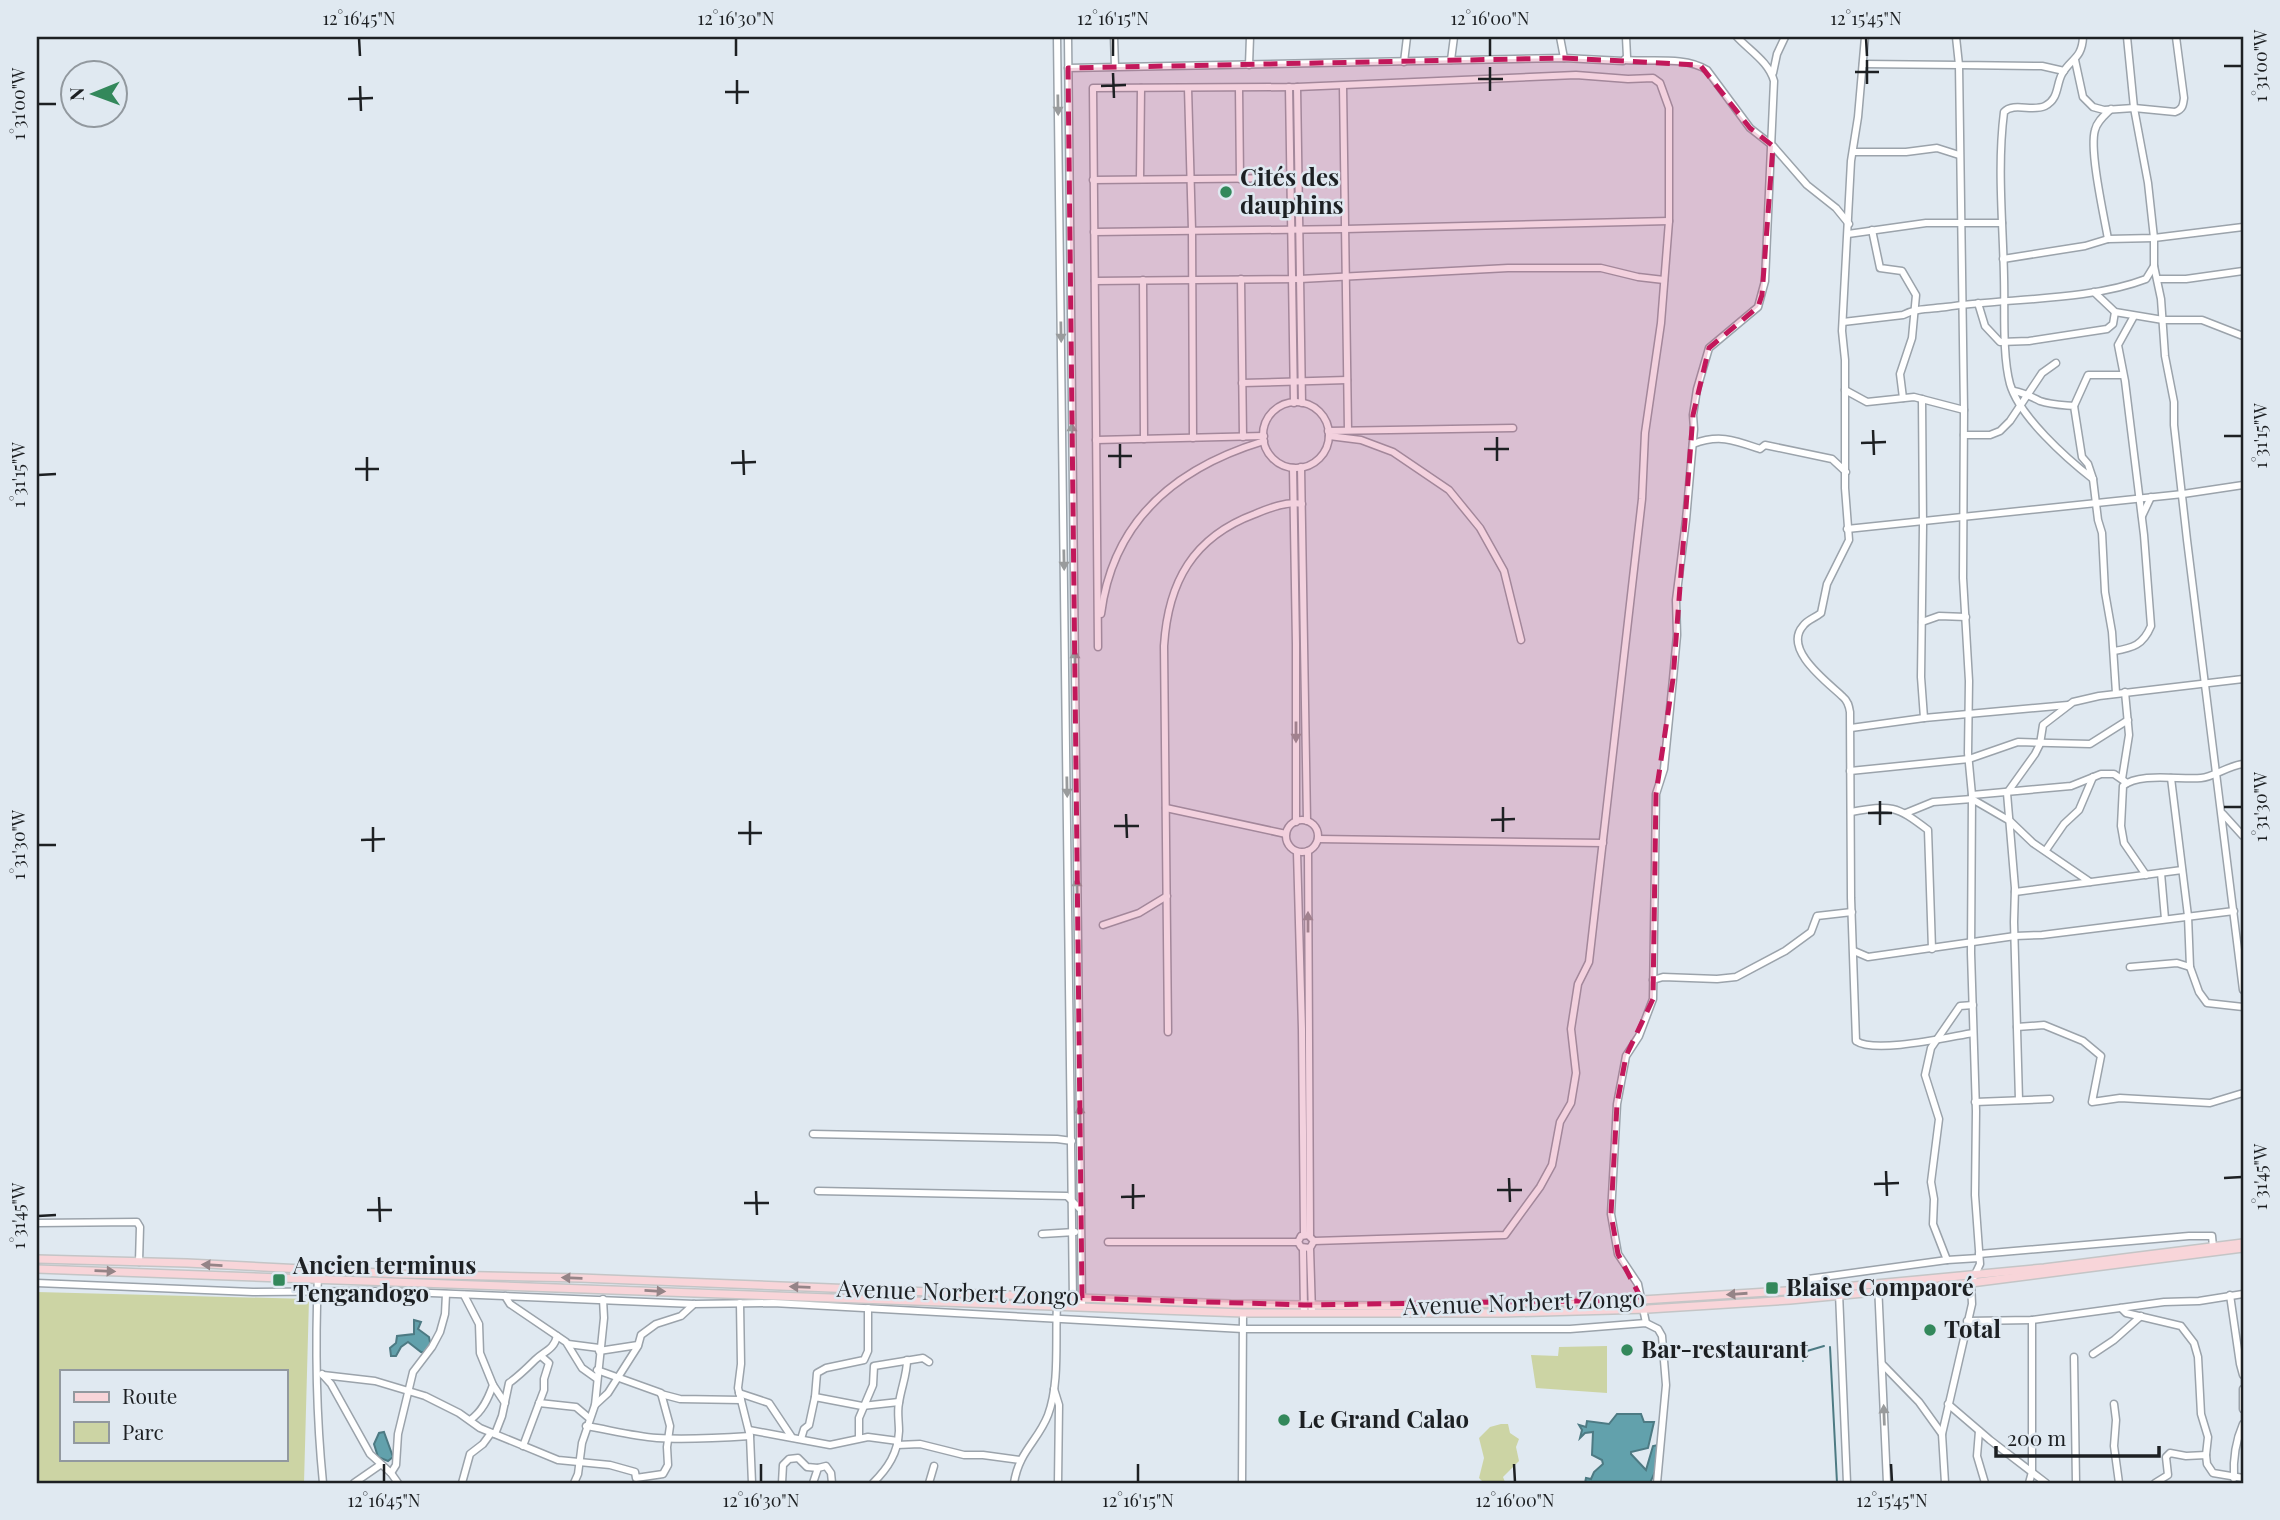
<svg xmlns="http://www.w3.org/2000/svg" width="2280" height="1520" viewBox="0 0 2280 1520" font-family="'Playfair Display',serif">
<rect width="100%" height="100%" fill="#e0e9f1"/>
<g fill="#ccd4a4" fill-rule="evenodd">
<path d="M 37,1292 L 309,1299 L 304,1483 L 37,1483 ZM 61,1371 L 285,1371 L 285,1459 L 61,1459 Z"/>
<polygon points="1607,1346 1607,1393 1536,1388 1531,1355 1558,1356 1559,1347"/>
<polygon points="1501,1424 1508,1424 1510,1433 1519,1439 1516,1447 1519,1461 1503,1477 1505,1482 1483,1482 1479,1478 1484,1458 1479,1438 1490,1427"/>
</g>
<g fill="#62a1ac" stroke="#4d7a83" stroke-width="2">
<polygon points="414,1320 421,1322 418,1329 429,1337 431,1348 427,1353 421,1352 408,1342 401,1347 396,1356 391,1356 390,1348 396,1343 397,1336 414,1334"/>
<polygon points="1617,1414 1641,1414 1644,1422 1654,1422 1648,1448 1631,1452 1631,1454 1646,1470 1653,1446 1658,1445 1655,1472 1650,1483 1585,1483 1586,1478 1591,1479 1594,1472 1603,1464 1602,1460 1592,1455 1593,1432 1585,1433 1580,1438 1582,1430 1579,1425 1586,1427 1587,1421 1609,1424"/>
<polygon points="384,1432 393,1457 388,1461 378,1457 374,1444 379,1433"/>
</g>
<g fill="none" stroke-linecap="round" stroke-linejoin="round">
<g stroke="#4d7a83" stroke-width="2">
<polyline points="1830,1347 1837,1483"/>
<polyline points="1803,1361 1807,1351 1824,1346"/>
</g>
<defs>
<g id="minor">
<polyline points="1057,37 1073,1302"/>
<polyline points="1068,37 1082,1306"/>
<polyline points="1114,37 1115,67"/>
<polyline points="1560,37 1564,58"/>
<path d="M 1865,37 L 1858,117 L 1851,161 L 1842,331 L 1845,360 L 1845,488 L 1849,540 L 1827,584 L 1821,613 C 1815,618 1807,620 1803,626 C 1782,650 1830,684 1843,697 C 1848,701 1849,706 1850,712 L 1851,898 L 1856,1041 C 1875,1054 1948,1037 1973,1033"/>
<polyline points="1956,37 1959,65 2042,66 2064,71"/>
<path d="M 2083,37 C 2082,59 2071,58 2062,74 C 2056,85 2059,99 2045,106 C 2033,112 2013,102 2004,112 C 1997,167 2003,223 2004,277 C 2005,309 2002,354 2010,384 C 2019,416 2067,459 2093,479"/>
<polyline points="2127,37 2134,108 2148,183 2154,238 2154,266 2161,299 2165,356 2174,402 2174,425 2187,540 2243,990"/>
<polyline points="1451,60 1454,37"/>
<path d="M 1625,60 C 1650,62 1685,56 1707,70 L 1750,128 L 1773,146 L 1807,185 L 1836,208 L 1849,224"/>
<path d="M 2075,60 L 2083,97 L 2093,107 L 2104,110 L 2134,108 L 2175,112 C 2183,109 2183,105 2184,98 L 2176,37"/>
<polyline points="1404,62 1407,37"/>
<polyline points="1863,64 1959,65 1964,410 1963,578 1969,681 1968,753 1972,795 1971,953 1976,1111 1975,1195 1980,1264 1971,1283 1972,1304 1942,1434 1945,1483"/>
<polyline points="1249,65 1250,37"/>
<polyline points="1068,68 1564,58 1623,61 1627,57 1626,37"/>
<polyline points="1773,73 1777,54 1785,37"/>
<polyline points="1343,86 1348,430"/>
<polyline points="1289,87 1294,403"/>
<polyline points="1297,87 1302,403"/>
<polyline points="1188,88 1192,230 1193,438"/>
<polyline points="1239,88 1240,179"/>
<polyline points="1853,152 1906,152 1937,148 1959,155"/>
<polyline points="1140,179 1141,88"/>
<polyline points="1093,180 1294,178"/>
<polyline points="1872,230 1880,268 1902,271 1916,295 1912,338 1900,374 1903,398"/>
<polyline points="1094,232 1345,229 1669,221"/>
<polyline points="1848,234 1926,223 2002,223"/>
<path d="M 2108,239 C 2104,216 2089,150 2095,130 C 2097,121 2105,115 2111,109"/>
<polyline points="2003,259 2085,246 2108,239 2154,238 2243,227"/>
<polyline points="1241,279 1243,437"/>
<polyline points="2158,279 2186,279 2243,271"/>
<polyline points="1143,280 1144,439"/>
<polyline points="1095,281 1300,279 1508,268 1601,268 1638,277 1664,280"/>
<polyline points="2094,292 2115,312 2163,320 2202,320 2243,336"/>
<polyline points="1978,303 1985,326 2000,342 2029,341 2107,329 2113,324 2115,312"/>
<path d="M 1843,322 L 1903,315 C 1916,308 1931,309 1946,307 C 2008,298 2089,301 2146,279 L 2154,266"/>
<polyline points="1242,383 1347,380"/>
<polyline points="1845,390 1867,402 1914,397 1964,410"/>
<path d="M 2014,391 C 2025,393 2030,396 2040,401 C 2051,405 2063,405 2074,406 L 2082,457 L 2088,464 L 2093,479 L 2098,520 L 2102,533 L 2105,592 L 2112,632 L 2116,693"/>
<polyline points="1922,399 1923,526 1921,677 1924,718"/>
<circle cx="1296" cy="435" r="33"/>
<polyline points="2074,406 2088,375 2123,375"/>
<polyline points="1328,431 1513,428"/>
<polyline points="1964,435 1990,435 2000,431 2010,421 2042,373 2056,363"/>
<polyline points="1329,436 1361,440 1393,452 1449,490 1480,528 1504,571 1521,640"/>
<polyline points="1096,440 1264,436"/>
<path d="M 1693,444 C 1719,434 1734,440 1760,449 L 1765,445 L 1832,459 L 1846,472"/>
<polyline points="1301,467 1307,821"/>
<polyline points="1293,468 1296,644 1296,822"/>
<polyline points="2142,516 2151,497"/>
<polyline points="1847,529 2183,494 2243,485"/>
<path d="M 1101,614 C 1113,519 1178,467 1264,441"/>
<polyline points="1922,622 1939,616 1966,617"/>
<polyline points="1098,647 1093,88 1297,87 1576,75 1628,79 1653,78 1660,83 1669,108 1669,221 1661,323 1645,433 1642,499 1589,962 1578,984 1571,1029 1576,1073 1571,1103 1560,1122 1552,1165 1540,1187 1505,1235 1314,1241"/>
<path d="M 2114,651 C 2133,648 2143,645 2151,626 L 2144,535 L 2125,381 L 2118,345 L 2134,316"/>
<polyline points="1851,728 1924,718 2068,705"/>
<polyline points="1850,771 1969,759 2018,742 2090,744 2128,720"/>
<polyline points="2171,778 2188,916 2190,967 2199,992 2207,1003 2243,1007"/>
<polyline points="2122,779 2129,735 2125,692"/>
<polyline points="1972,795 2071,786 2101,774 2114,774 2127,783"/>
<polyline points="1166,808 1286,834"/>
<path d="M 1851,812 C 1892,805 1895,805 1928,830 L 1932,949"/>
<polyline points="1906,813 1933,802 1972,799 2010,821 2033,843 2090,882"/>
<polyline points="2223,814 2243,836"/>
<circle cx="1302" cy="836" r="16"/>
<polyline points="1318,839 1603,843"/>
<polyline points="2046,850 2064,824 2079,810 2093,777"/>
<polyline points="1308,851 1310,1236"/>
<polyline points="1297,852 1302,1029 1304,1235"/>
<polyline points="2161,873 2165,919"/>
<path d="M 2146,875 L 2124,843 L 2121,826 L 2123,786 C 2139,772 2180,780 2201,778 C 2214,777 2227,766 2243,764"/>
<polyline points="2015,892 2182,870"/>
<polyline points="1103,925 1139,913 1167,896"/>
<polyline points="1854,951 1868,957 2015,936 2042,935 2234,911"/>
<polyline points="2130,967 2177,963 2190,967"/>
<polyline points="1653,980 1663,977 1717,979 1736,977 1785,951 1811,932 1817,916 1852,912"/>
<polyline points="2017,1027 2044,1025 2083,1041 2101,1056 2092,1102 2120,1098 2210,1103 2243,1093"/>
<path d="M 1168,1032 L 1164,646 C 1168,582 1193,537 1255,514 C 1269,508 1287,501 1302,504"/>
<polyline points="2019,1100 2014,922 2015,888 2007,793 2035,754 2040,744 2043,725 2073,702 2099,696 2243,679"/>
<polyline points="1975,1102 2050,1099"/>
<polyline points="813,1134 1057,1139 1072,1141"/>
<polyline points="818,1191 1067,1196 1081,1210"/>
<polyline points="37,1223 137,1222 140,1227 139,1262"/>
<polyline points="1042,1234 1075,1232"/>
<polyline points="1108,1242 1298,1242"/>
<polyline points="1310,1248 1301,1247 1298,1242 1301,1236 1308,1235 1314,1241 1310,1248 1312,1313"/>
<polyline points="1303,1249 1304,1310"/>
<polyline points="1979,1254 2189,1236 2212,1236 2213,1247"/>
<polyline points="1947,1260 1933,1224 1934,1199 1931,1182 1939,1119 1925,1075 1931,1048 1960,1006 1973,1005"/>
<path d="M 318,1275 C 315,1346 316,1413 323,1483"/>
<polyline points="37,1283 253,1292 383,1291 694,1304 773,1303 1243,1329 1570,1329 1646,1323 1658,1329 1662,1336 1666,1385 1657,1483"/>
<polyline points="1878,1284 1887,1483"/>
<polyline points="1807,1290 1808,1279 1947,1260 1979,1258"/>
<polyline points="1839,1293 1847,1483"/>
<path d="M 464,1295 L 479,1324 L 480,1353 L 493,1385 C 488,1399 482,1412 470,1420"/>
<polyline points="2230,1295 2240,1364 2243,1375"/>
<polyline points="505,1296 510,1304 566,1342 582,1368 596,1378"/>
<polyline points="740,1303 741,1364 738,1388 750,1436 752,1483"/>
<polyline points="2121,1308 2126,1313 2181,1326 2194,1343 2198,1357 2201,1414 2208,1437 2206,1455"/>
<polyline points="1967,1321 2032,1320 2164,1302 2199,1301 2243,1294"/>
<path d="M 1646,1323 L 1638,1284 L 1618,1254 L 1611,1214 L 1617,1104 L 1626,1056 L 1639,1036 L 1653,999 L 1656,794 L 1664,769 L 1673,679 L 1677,635 L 1676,600 L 1686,520 L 1694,429 L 1693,415 L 1697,389 L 1709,348 L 1758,307 L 1765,281 L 1774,81 C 1769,62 1750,51 1737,37"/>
<polyline points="568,1344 599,1348"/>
<polyline points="599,1351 638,1345"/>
<polyline points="2093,1354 2114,1340 2141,1316"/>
<polyline points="2074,1357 2076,1483"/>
<polyline points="1882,1364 1919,1402 1942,1434"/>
<polyline points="322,1374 331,1384 370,1454 391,1473 398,1483"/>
<polyline points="323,1375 375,1381 425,1396 459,1413 480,1428 558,1460 610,1465 635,1472 636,1478 663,1474 668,1465 667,1447 670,1426 661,1393 597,1370"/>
<polyline points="493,1385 505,1403"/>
<polyline points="1054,1389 1059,1405 1058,1483"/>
<polyline points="2243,1389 2243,1409"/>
<polyline points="739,1393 769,1403 791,1436"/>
<polyline points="661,1394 680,1399 741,1400"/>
<polyline points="815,1397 817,1373 826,1368 864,1360 868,1351 868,1308"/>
<polyline points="539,1403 576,1407 589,1418"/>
<polyline points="1948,1404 1990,1440 2046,1483"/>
<polyline points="2114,1404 2116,1420 2114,1446 2119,1483"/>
<polyline points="595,1405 608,1393 638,1346 641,1335 656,1324 681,1316 694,1304"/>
<path d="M 586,1426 C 610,1430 633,1436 657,1438 C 688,1440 719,1438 750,1436"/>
<polyline points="749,1430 830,1445 868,1437 898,1441"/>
<polyline points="1979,1431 1977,1456 1985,1483"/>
<path d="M 495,1434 L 502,1416 L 509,1383 C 519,1376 526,1369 535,1360 C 544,1351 554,1350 557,1336"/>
<polyline points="859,1438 859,1418 873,1385 874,1366 923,1358 929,1362"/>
<polyline points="801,1439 804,1429 809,1425 815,1397 862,1406 899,1402"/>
<polyline points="897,1445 920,1444 964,1455 983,1455 1020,1460"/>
<polyline points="523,1446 544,1390 544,1379 549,1363 541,1356"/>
<polyline points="391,1473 396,1465 398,1434 413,1372 432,1347 440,1332 445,1314 446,1294"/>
<path d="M 2234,1478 C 2233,1460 2236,1440 2243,1424"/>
<polyline points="354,1483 380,1465"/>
<polyline points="462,1483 470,1454 483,1444 491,1433"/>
<polyline points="574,1483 578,1474 582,1443 595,1405 604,1318 603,1299"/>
<polyline points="782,1483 783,1465 789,1459 798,1458 807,1467 818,1468"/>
<polyline points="813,1483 818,1468 826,1466 831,1473 832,1483"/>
<path d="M 873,1483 C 888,1468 898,1453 899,1431 C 899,1421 897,1412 899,1403 C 901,1388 907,1375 907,1360"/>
<polyline points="929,1483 934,1466"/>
<path d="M 1014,1483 C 1019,1451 1038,1441 1048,1415 C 1060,1383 1055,1339 1057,1305"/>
<polyline points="1242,1483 1243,1313"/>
<polyline points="2029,1483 2032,1472 2032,1320"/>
<polyline points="2155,1483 2168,1475 2166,1457 2170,1453 2186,1456 2206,1455 2207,1464 2213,1473 2243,1478"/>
</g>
<g id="major">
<polyline points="37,1259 187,1263 400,1274 580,1278 1231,1304 1377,1306 1642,1300 1833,1288 2044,1268 2243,1243"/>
<polyline points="37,1269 1243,1313 1503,1313 1648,1309 1790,1300 1971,1283 2243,1248"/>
</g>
</defs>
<use href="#minor" stroke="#9ba3ab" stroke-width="9"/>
<use href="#major" stroke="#c4c5c6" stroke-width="10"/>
<use href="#minor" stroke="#fff" stroke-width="6"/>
<use href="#major" stroke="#f8d5d9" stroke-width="7"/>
</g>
<defs><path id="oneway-solid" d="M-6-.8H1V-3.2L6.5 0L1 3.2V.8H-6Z" transform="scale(1.75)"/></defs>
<g fill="#999b9c">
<use href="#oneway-solid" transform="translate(1058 105) rotate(89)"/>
<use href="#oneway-solid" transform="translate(1061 332) rotate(89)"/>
<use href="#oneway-solid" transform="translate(1072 433) rotate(-91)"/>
<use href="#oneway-solid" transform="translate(1064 560) rotate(89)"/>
<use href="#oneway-solid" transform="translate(1075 660) rotate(-91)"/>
<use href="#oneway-solid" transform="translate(1296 732) rotate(90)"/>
<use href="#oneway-solid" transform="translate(1067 787) rotate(89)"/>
<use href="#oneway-solid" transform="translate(1077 888) rotate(-91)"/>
<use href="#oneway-solid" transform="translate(1308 922) rotate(-90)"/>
<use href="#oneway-solid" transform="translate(1080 1115) rotate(-91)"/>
<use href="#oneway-solid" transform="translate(1884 1415) rotate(-92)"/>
</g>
<g fill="#958487">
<use href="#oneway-solid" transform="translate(212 1265) rotate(-177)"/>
<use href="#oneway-solid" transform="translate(105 1271) rotate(2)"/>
<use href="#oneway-solid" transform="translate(572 1278) rotate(-178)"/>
<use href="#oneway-solid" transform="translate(800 1287) rotate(-178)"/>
<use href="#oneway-solid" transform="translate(655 1291) rotate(3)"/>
<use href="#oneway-solid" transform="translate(1737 1294) rotate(176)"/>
</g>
<path fill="#c2185b" fill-opacity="0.2" stroke="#c2185b" stroke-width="5" stroke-dasharray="14 9" stroke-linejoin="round" d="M 1564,58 L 1700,65 L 1750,128 L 1773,146 L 1762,295 L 1758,307 L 1709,348 L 1693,415 L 1673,679 L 1656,794 L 1653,999 L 1626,1056 L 1617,1104 L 1611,1214 L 1618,1254 L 1642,1300 L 1304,1305 L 1082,1298 L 1068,68 Z"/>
<path fill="none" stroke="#1d2023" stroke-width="2.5" d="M 359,38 L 360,56M 736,38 L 736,56M 1113,38 L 1113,56M 1490,38 L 1490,56M 1866,38 L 1867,56M 1867,60 L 1867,84M 2224,66 L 2242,66M 1490,67 L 1490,91M 1855,72 L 1879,72M 1113,73 L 1114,98M 1478,79 L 1503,79M 737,80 L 737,104M 360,86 L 361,111M 1101,86 L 1126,85M 725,92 L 749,92M 348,99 L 373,98M 38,104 L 56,104M 1873,430 L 1874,455M 2224,436 L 2242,436M 1497,437 L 1497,461M 1861,443 L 1886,442M 1120,444 L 1120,468M 1484,449 L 1509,449M 743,450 L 744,475M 1108,456 L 1132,456M 367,457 L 367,481M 731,463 L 756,462M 355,469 L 379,469M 38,475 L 56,474M 1880,801 L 1880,825M 1503,807 L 1503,832M 2224,807 L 2242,807M 1868,813 L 1892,813M 1126,814 L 1127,838M 1491,820 L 1515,819M 750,821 L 750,845M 1114,826 L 1139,826M 373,827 L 373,852M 738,833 L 762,833M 361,840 L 385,839M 38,845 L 56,845M 1886,1171 L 1887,1196M 1509,1178 L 1510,1202M 2224,1178 L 2242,1177M 1133,1184 L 1133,1209M 1874,1184 L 1899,1183M 1497,1190 L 1522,1190M 756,1191 L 757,1215M 379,1197 L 380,1222M 1121,1197 L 1145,1196M 744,1203 L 769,1203M 367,1210 L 392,1210M 38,1216 L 56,1215M 384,1464 L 384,1482M 761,1464 L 761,1482M 1138,1464 L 1138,1482M 1514,1464 L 1515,1482M 1891,1464 L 1892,1482"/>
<g fill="#33885b" stroke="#e0e9f1" stroke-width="2.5">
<circle cx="1226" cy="192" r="7"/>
<rect x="272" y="1273" width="14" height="14" rx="3.5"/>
<rect x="1765" y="1281" width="14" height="14" rx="3.5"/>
<circle cx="1930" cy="1330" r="7"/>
<circle cx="1627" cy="1350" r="7"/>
<circle cx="1284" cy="1420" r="7"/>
</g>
<g text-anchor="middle" stroke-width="5" stroke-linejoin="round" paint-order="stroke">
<g font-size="24" font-weight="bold" fill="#1d2023" stroke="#e0e9f1" text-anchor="start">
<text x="1240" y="186">Cités des<tspan x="1240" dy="28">dauphins</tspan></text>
<text x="293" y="1274">Ancien terminus<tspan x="293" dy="28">Tengandogo</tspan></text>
<text x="1786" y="1296">Blaise Compaoré</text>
<text x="1944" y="1338">Total</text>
<text x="1641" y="1358">Bar-restaurant</text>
<text x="1298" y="1428">Le Grand Calao</text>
</g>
<g font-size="24" fill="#1d2023" stroke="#e0e9f1">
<text transform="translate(958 1293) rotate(2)" y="8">Avenue Norbert Zongo</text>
<text transform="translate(1524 1303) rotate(-2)" y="8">Avenue Norbert Zongo</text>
</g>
</g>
<rect width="2280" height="1520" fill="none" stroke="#e0e9f1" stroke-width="77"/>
<rect x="60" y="1370" width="228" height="91" fill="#e0e9f1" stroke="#92999f" stroke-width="2"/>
<rect x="74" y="1392" width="35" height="10" fill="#f8d5d9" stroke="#92999f" stroke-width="2"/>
<text x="122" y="1404" font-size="21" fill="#1d2023">Route</text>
<rect x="74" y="1422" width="35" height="21" fill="#ccd4a4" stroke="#92999f" stroke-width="2"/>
<text x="122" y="1440" font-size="21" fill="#1d2023">Parc</text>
<g transform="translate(94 94) rotate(269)"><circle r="33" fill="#e0e9f1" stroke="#92999f" stroke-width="2"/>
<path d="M0-5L12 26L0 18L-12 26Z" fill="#33885b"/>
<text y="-10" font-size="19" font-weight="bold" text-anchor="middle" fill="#1d2023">N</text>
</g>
<path d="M1996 1446v10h163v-10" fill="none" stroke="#1d2023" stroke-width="3.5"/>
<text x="2007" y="1446" font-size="21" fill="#1d2023" stroke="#e0e9f1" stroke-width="5" paint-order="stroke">200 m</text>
<rect x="38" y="38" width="2204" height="1444" fill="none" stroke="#1d2023" stroke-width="2.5"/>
<g font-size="18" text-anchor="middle" fill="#1d2023">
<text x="359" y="25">12°16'45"N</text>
<text x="736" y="25">12°16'30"N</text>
<text x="1113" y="25">12°16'15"N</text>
<text x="1490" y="25">12°16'00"N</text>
<text x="1866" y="25">12°15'45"N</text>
<text transform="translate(2261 66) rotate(-90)" y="6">1°31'00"W</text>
<text transform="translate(19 104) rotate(-90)" y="6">1°31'00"W</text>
<text transform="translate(2261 436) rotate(-90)" y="6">1°31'15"W</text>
<text transform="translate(19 475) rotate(-90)" y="6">1°31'15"W</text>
<text transform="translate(2261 807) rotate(-90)" y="6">1°31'30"W</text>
<text transform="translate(19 845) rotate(-90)" y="6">1°31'30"W</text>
<text transform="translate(2261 1177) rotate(-90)" y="6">1°31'45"W</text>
<text transform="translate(19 1216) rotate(-90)" y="6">1°31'45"W</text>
<text x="384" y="1507">12°16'45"N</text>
<text x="761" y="1507">12°16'30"N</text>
<text x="1138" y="1507">12°16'15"N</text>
<text x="1515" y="1507">12°16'00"N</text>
<text x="1892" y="1507">12°15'45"N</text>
</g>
</svg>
